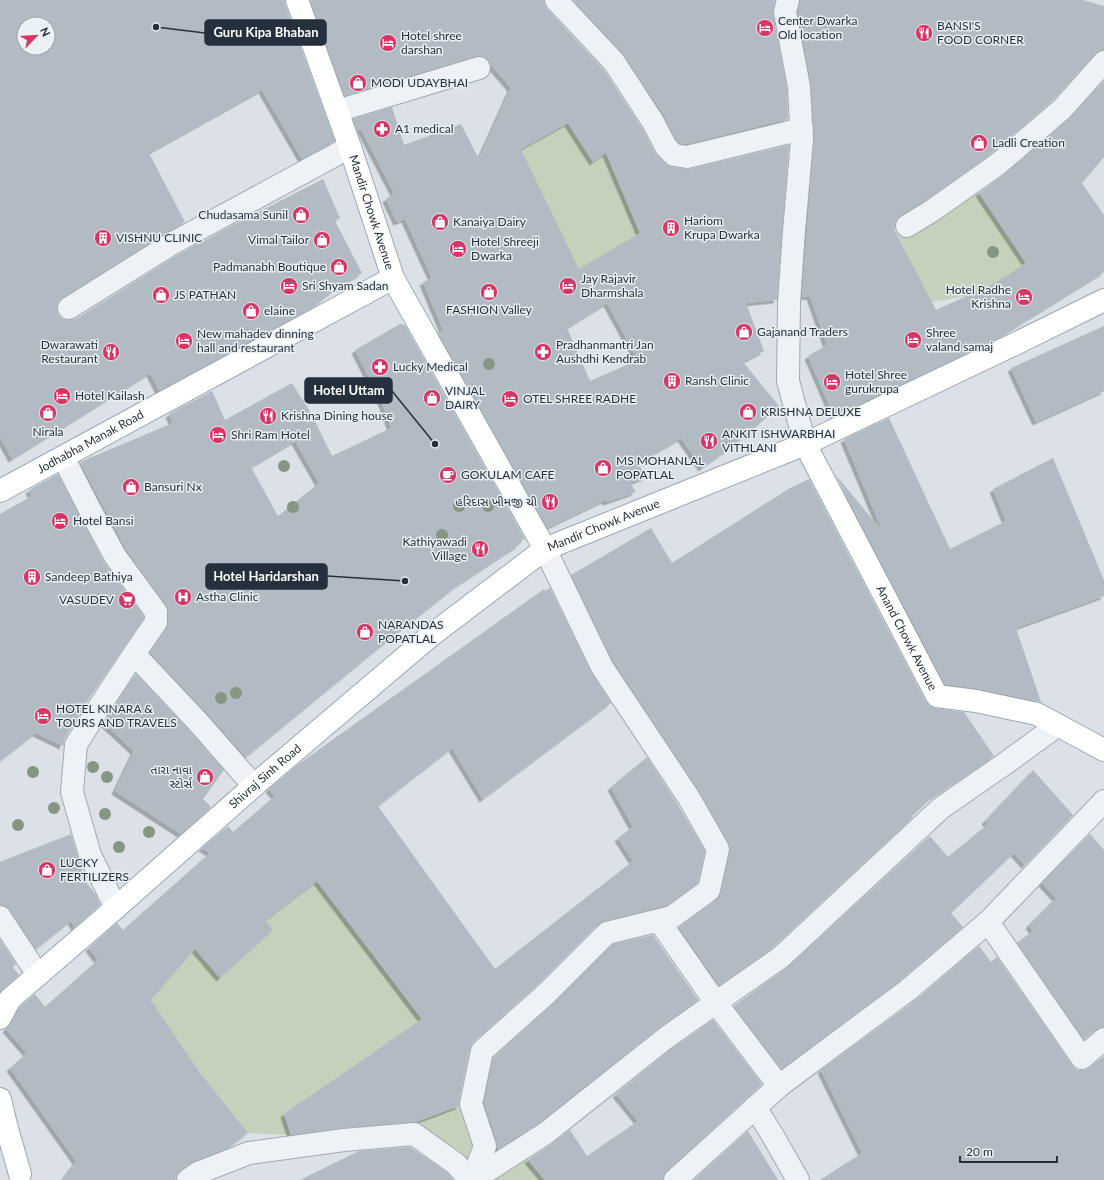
<svg xmlns="http://www.w3.org/2000/svg" width="1104" height="1180" viewBox="0 0 1104 1180" font-family="Lato,'Noto Sans Gujarati',sans-serif">
<defs>
<filter id="shadow"><feDropShadow dx="-3.5" dy="3.5" stdDeviation="0" flood-color="#0004"/></filter>
</defs>
<rect width="100%" height="100%" fill="#dbe1e6"/>
<g fill="#c4d1bb">
<polygon points="568,123 593,162 606,153 640,233 579,270 521,149"/>
<polygon points="965,178 977,189 1026,263 995,283 967,296 931,302 895,229"/>
<polygon points="317,881 422,1019 285,1114 291,1135 248,1133 201,1074 151,1000 195,949 221,978 273,930 266,920"/>
<polygon points="471,1104 495,1124 487,1133 501,1154 517,1143 535,1169 545,1180 457,1180 414,1134 418,1121 461,1105"/>
</g>
<g fill="#b2bbc3" fill-rule="evenodd" filter="url(#shadow)">
<path d="M 0,0 L 285,0 L 285,4 L 335,141 L 302,159 L 262,90 L 149,153 L 185,222 L 166,232 L 62,297 L 58,302 L 57,308 L 58,314 L 63,319 L 69,320 L 76,319 L 179,254 L 197,244 L 197,245 L 227,228 L 323,179 L 340,218 L 335,221 L 362,273 L 337,288 L 313,307 L 159,391 L 150,373 L 12,459 L 0,437 ZM 24,24 L 48,24 L 48,48 L 24,48 Z"/>
<path d="M 310,0 L 544,0 L 544,3 L 547,9 L 604,70 L 642,128 L 655,153 L 666,164 L 672,167 L 690,169 L 789,145 L 777,300 L 746,303 L 764,351 L 743,362 L 779,406 L 737,443 L 702,468 L 681,438 L 638,463 L 646,477 L 630,483 L 636,492 L 607,502 L 605,500 L 547,528 L 437,331 L 444,332 L 423,282 L 432,278 L 405,219 L 397,222 L 386,199 L 394,193 L 361,129 L 357,131 L 353,119 L 392,107 L 404,145 L 461,124 L 479,159 L 511,88 L 491,65 L 487,59 L 481,56 L 476,56 L 345,96 ZM 568,123 L 593,162 L 606,153 L 640,233 L 579,269 L 521,149 ZM 607,303 L 638,360 L 590,381 L 567,328 Z"/>
<polygon points="573,0 775,0 773,14 787,89 788,119 686,144 680,143 676,140 664,115 624,55"/>
<polygon points="800,0 1083,0 1104,6 1104,50 1100,50 1095,54 1053,100 990,154 926,200 900,216 896,220 894,229 936,310 995,283 1026,263 979,193 1006,173 1070,118 1104,81 1104,157 1082,183 1104,215 1104,272 996,339 993,340 993,339 954,359 834,416 808,356 827,345 810,296 802,297 814,139 811,85 798,12"/>
<path d="M 400,324 L 405,325 L 525,539 L 518,542 L 519,545 L 458,585 L 391,638 L 246,757 L 207,713 L 150,653 L 166,629 L 168,622 L 168,612 L 166,605 L 126,549 L 80,462 L 173,423 L 169,414 L 212,391 L 225,420 L 292,383 L 311,413 L 332,456 L 391,428 L 382,403 L 355,350 ZM 295,441 L 319,483 L 278,516 L 251,467 Z"/>
<polygon points="1104,326 1104,391 1036,422 1011,368"/>
<polygon points="889,418 950,549 1006,521 993,489 1053,458 1104,580 1104,596 1016,628 1041,702 979,689 945,684 835,474 883,532 844,439"/>
<polygon points="58,474 104,562 144,616 144,618 90,697 65,738 63,746 36,733 0,761 0,514 32,496 29,490"/>
<polygon points="809,479 926,702 930,706 935,708 964,712 994,756 931,798 912,816 913,817 773,947 719,985 679,927 716,900 721,893 730,852 729,843 699,791 613,661 571,575 651,528 672,563 790,488"/>
<polygon points="550,588 591,672 611,703 483,799 452,748 378,806 495,969 633,861 618,838 633,827 611,787 647,757 678,805 705,851 698,883 667,905 604,921 598,924 537,985 473,1042 470,1048 459,1101 459,1106 416,1122 413,1122 343,1128 291,1135 284,1114 422,1019 317,881 266,920 273,930 220,978 195,949 151,1000 201,1074 248,1133 226,1149 191,1163 181,1170 177,1174 175,1180 62,1180 76,1161 10,1068 27,1053 6,1029 11,1024 20,1007 35,994 45,1007 98,960 89,948 117,923 123,930 210,853 202,848 228,826 233,832 275,796 269,789 300,763 544,589 545,591"/>
<polygon points="136,674 189,730 224,770 203,799 211,807 181,834 115,791 134,751 104,723"/>
<polygon points="1033,770 1073,815 1025,865 1014,853 951,913 963,927 900,980 781,1069 734,1006 789,966 930,836 948,857 988,824 985,821"/>
<polygon points="71,834 85,881 96,895 100,905 75,927 71,921 36,949 10,910 6,906 0,905 0,862"/>
<polygon points="1090,834 1104,850 1104,1027 1096,1029 1084,1039 1017,943 1033,931 1029,925 1056,898 1042,883"/>
<polygon points="653,935 698,1000 659,1027 539,1123 498,1149 497,1142 484,1103 493,1058 554,1003 613,944"/>
<polygon points="0,940 16,964 13,967 19,975 0,992"/>
<polygon points="979,946 991,962 997,957 1072,1065 1077,1070 1084,1070 1090,1067 1104,1056 1104,1180 820,1180 862,1153 821,1070 916,1000"/>
<polygon points="713,1020 762,1084 667,1171 663,1176 663,1180 545,1180 528,1160 553,1143 570,1130 587,1156 638,1121 616,1094 674,1047"/>
<polygon points="748,1131 778,1180 694,1180"/>
<polygon points="410,1147 448,1173 453,1180 300,1180 359,1151"/>
</g>
<g fill="none" stroke-linecap="round" stroke-linejoin="round">
<defs>
<g id="minor">
<polyline points="556,0 614,62 653,122 666,147 674,155 687,157 802,129"/>
<polyline points="788,0 785,12 799,87 802,140 794,231 789,303 788,381 805,444"/>
<polyline points="337,111 479,68"/>
<polyline points="907,226 933,210 998,164 1062,109 1104,62"/>
<polyline points="69,308 173,243 350,147"/>
<polyline points="63,457 88,506 115,556 156,612 156,622 134,654"/>
<polyline points="116,908 90,855 72,792 76,745 101,704 134,654 198,722 254,786"/>
<polyline points="0,917 38,975"/>
<polyline points="659,921 716,1003 779,1086"/>
<polyline points="988,922 1082,1058 1104,1039"/>
<polyline points="755,1107 773,1136 798,1180"/>
<polyline points="188,1180 198,1173 249,1153 344,1140 414,1134 456,1164 470,1180"/>
<polyline points="472,1180 485,1146 471,1104 482,1051 546,994 607,933 672,917 709,890 718,849 689,798 602,667 545,549"/>
<polyline points="473,1180 546,1133 667,1037 781,957 941,808 1006,763 1058,725"/>
<polyline points="675,1180 779,1086 908,990 988,922 1104,801"/>
</g>
<g id="major">
<path id="s1" d="M 297,0 L 350,147 L 393,278 L 545,549"/>
<path id="s2" d="M 805,444 L 937,696 L 976,701 L 1037,714 L 1104,750"/>
<path id="s3" d="M 0,491 L 393,278"/>
<path id="s4" d="M 0,1018 L 10,999 L 103,919 L 264,777 L 429,637 L 545,549 L 805,444 L 1017,343 L 1104,300"/>
<polyline points="0,1099 6,1125 20,1174"/>
</g>
</defs>
<use href="#minor" stroke="#a0a9b0" stroke-width="24"/>
<use href="#major" stroke="#9aa7b3" stroke-width="24"/>
<use href="#minor" stroke="#eef1f5" stroke-width="22"/>
<use href="#major" stroke="#fff" stroke-width="22"/>
</g>
<g fill="#859682">
<circle cx="993" cy="252" r="6"/>
<circle cx="489" cy="364" r="6"/>
<circle cx="284" cy="466" r="6"/>
<circle cx="459" cy="506" r="6"/>
<circle cx="488" cy="506" r="6"/>
<circle cx="293" cy="507" r="6"/>
<circle cx="442" cy="535" r="6"/>
<circle cx="236" cy="693" r="6"/>
<circle cx="221" cy="698" r="6"/>
<circle cx="93" cy="767" r="6"/>
<circle cx="33" cy="772" r="6"/>
<circle cx="107" cy="777" r="6"/>
<circle cx="54" cy="808" r="6"/>
<circle cx="105" cy="814" r="6"/>
<circle cx="18" cy="825" r="6"/>
<circle cx="149" cy="832" r="6"/>
<circle cx="119" cy="847" r="6"/>
</g>
<defs>
<symbol id="hotel-disc" viewBox="-11 -11 22 22"><circle r="9.5" fill="#d53666" stroke="#eaf0f4"/><path d="M-6-4.5h1.5V1H6V5H4.5V3h-9V5H-6ZM-4 0a1.8 1.8 0 1 1 3.6 0ZM.5 0V-2.5h3Q6-2.5 6 0Z" fill="#fff"/></symbol>
<symbol id="restaurant-disc" viewBox="-11 -11 22 22"><circle r="9.5" fill="#d53666" stroke="#eaf0f4"/><path d="M-5-6h1v4h1v-4h1v4h1v-4h1v5L-1.5 .5V6h-2V.5L-5-1ZM5-6V6H3V1.5H1.5Q1.5-4 5-6Z" fill="#fff"/></symbol>
<symbol id="shop-disc" viewBox="-11 -11 22 22"><circle r="9.5" fill="#d53666" stroke="#eaf0f4"/><path d="M-5-2.5h2.3a2.7 3.5 0 0 1 5.4 0H5L5.5 6h-11ZM-1.5-2.5h3a1.5 2.3 0 0 0-3 0Z" fill="#fff"/></symbol>
<symbol id="pharmacy-disc" viewBox="-11 -11 22 22"><circle r="9.5" fill="#d53666" stroke="#eaf0f4"/><path d="M-2-6h4v4h4v4h-4v4h-4v-4h-4v-4h4Z" fill="#fff"/></symbol>
<symbol id="building-disc" viewBox="-11 -11 22 22"><circle r="9.5" fill="#d53666" stroke="#eaf0f4"/><path d="M-4-6H4V6H1V3H-1V6H-4ZM-2.5-4.3h1.7v1.8h-1.7ZM.8-4.3h1.7v1.8H.8ZM-2.5-1h1.7V.8h-1.7ZM.8-1h1.7V.8H.8Z" fill="#fff"/></symbol>
<symbol id="cafe-disc" viewBox="-11 -11 22 22"><circle r="9.5" fill="#d53666" stroke="#eaf0f4"/><path d="M-5.5-4.5H6V0H3Q3 3.5 0 3.5H-2.5Q-5.5 3.5-5.5 0ZM3-3.2v2h1.7v-2ZM-6 4.5H4V6H-6Z" fill="#fff"/></symbol>
<symbol id="hospital-disc" viewBox="-11 -11 22 22"><circle r="9.5" fill="#d53666" stroke="#eaf0f4"/><path d="M-5-5h3v3.5h4V-5h3V5h-3V1.5h-4V5h-3Z" fill="#fff"/></symbol>
<symbol id="supermarket-disc" viewBox="-11 -11 22 22"><circle r="9.5" fill="#d53666" stroke="#eaf0f4"/><path d="M-6-5.5h2.5l.6 2H6L4.5 2H-2.5L-4.4-4H-6ZM-1.5 3.2a1.3 1.3 0 1 0 .1 0ZM3 3.2a1.3 1.3 0 1 0 .1 0Z" fill="#fff"/></symbol>
</defs>
<g fill-rule="evenodd">
<use href="#hotel-disc" x="755" y="18" width="20" height="20"/>
<use href="#restaurant-disc" x="914" y="23" width="20" height="20"/>
<use href="#hotel-disc" x="378" y="33" width="20" height="20"/>
<use href="#shop-disc" x="348" y="73" width="20" height="20"/>
<use href="#pharmacy-disc" x="372" y="119" width="20" height="20"/>
<use href="#shop-disc" x="969" y="133" width="20" height="20"/>
<use href="#shop-disc" x="291" y="205" width="20" height="20"/>
<use href="#shop-disc" x="430" y="212" width="20" height="20"/>
<use href="#building-disc" x="661" y="218" width="20" height="20"/>
<use href="#building-disc" x="93" y="228" width="20" height="20"/>
<use href="#shop-disc" x="312" y="230" width="20" height="20"/>
<use href="#hotel-disc" x="448" y="239" width="20" height="20"/>
<use href="#shop-disc" x="329" y="257" width="20" height="20"/>
<use href="#hotel-disc" x="279" y="276" width="20" height="20"/>
<use href="#hotel-disc" x="558" y="276" width="20" height="20"/>
<use href="#shop-disc" x="479" y="282" width="20" height="20"/>
<use href="#shop-disc" x="151" y="285" width="20" height="20"/>
<use href="#hotel-disc" x="1014" y="287" width="20" height="20"/>
<use href="#shop-disc" x="241" y="301" width="20" height="20"/>
<use href="#shop-disc" x="734" y="322" width="20" height="20"/>
<use href="#hotel-disc" x="903" y="330" width="20" height="20"/>
<use href="#hotel-disc" x="174" y="331" width="20" height="20"/>
<use href="#restaurant-disc" x="101" y="342" width="20" height="20"/>
<use href="#pharmacy-disc" x="533" y="342" width="20" height="20"/>
<use href="#pharmacy-disc" x="370" y="357" width="20" height="20"/>
<use href="#building-disc" x="662" y="371" width="20" height="20"/>
<use href="#hotel-disc" x="822" y="372" width="20" height="20"/>
<use href="#hotel-disc" x="52" y="386" width="20" height="20"/>
<use href="#shop-disc" x="422" y="388" width="20" height="20"/>
<use href="#hotel-disc" x="500" y="389" width="20" height="20"/>
<use href="#shop-disc" x="738" y="402" width="20" height="20"/>
<use href="#shop-disc" x="38" y="403" width="20" height="20"/>
<use href="#restaurant-disc" x="258" y="406" width="20" height="20"/>
<use href="#hotel-disc" x="208" y="425" width="20" height="20"/>
<use href="#restaurant-disc" x="699" y="431" width="20" height="20"/>
<use href="#shop-disc" x="593" y="458" width="20" height="20"/>
<use href="#cafe-disc" x="438" y="465" width="20" height="20"/>
<use href="#shop-disc" x="121" y="477" width="20" height="20"/>
<use href="#restaurant-disc" x="540" y="492" width="20" height="20"/>
<use href="#hotel-disc" x="50" y="511" width="20" height="20"/>
<use href="#restaurant-disc" x="470" y="539" width="20" height="20"/>
<use href="#building-disc" x="22" y="567" width="20" height="20"/>
<use href="#hospital-disc" x="173" y="587" width="20" height="20"/>
<use href="#supermarket-disc" x="117" y="590" width="20" height="20"/>
<use href="#shop-disc" x="355" y="622" width="20" height="20"/>
<use href="#hotel-disc" x="33" y="706" width="20" height="20"/>
<use href="#shop-disc" x="195" y="767" width="20" height="20"/>
<use href="#shop-disc" x="37" y="860" width="20" height="20"/>
</g>
<g text-anchor="middle" stroke-width="3" stroke-linejoin="round" paint-order="stroke">
<g font-size="12" fill="#24313d" stroke="#eaf0f4" text-anchor="start">
<text x="778" y="25">Center Dwarka<tspan x="778" dy="14">Old location</tspan></text>
<text x="937" y="30">BANSI'S<tspan x="937" dy="14">FOOD CORNER</tspan></text>
<text x="401" y="40">Hotel shree<tspan x="401" dy="14">darshan</tspan></text>
<text x="371" y="87">MODI UDAYBHAI</text>
<text x="395" y="133">A1 medical</text>
<text x="992" y="147">Ladli Creation</text>
<text x="288" y="219" text-anchor="end">Chudasama Sunil</text>
<text x="684" y="225">Hariom<tspan x="684" dy="14">Krupa Dwarka</tspan></text>
<text x="453" y="226">Kanaiya Dairy</text>
<text x="116" y="242">VISHNU CLINIC</text>
<text x="309" y="244" text-anchor="end">Vimal Tailor</text>
<text x="471" y="246">Hotel Shreeji<tspan x="471" dy="14">Dwarka</tspan></text>
<text x="326" y="271" text-anchor="end">Padmanabh Boutique</text>
<text x="581" y="283">Jay Rajavir<tspan x="581" dy="14">Dharmshala</tspan></text>
<text x="302" y="290">Sri Shyam Sadan</text>
<text x="1011" y="294" text-anchor="end">Hotel Radhe<tspan x="1011" dy="14">Krishna</tspan></text>
<text x="174" y="299">JS PATHAN</text>
<text x="489" y="314" text-anchor="middle">FASHION Valley</text>
<text x="264" y="315">elaine</text>
<text x="757" y="336">Gajanand Traders</text>
<text x="926" y="337">Shree<tspan x="926" dy="14">valand samaj</tspan></text>
<text x="197" y="338">New mahadev dinning<tspan x="197" dy="14">hall and restaurant</tspan></text>
<text x="98" y="349" text-anchor="end">Dwarawati<tspan x="98" dy="14">Restaurant</tspan></text>
<text x="556" y="349">Pradhanmantri Jan<tspan x="556" dy="14">Aushdhi Kendrab</tspan></text>
<text x="393" y="371">Lucky Medical</text>
<text x="845" y="379">Hotel Shree<tspan x="845" dy="14">gurukrupa</tspan></text>
<text x="685" y="385">Ransh Clinic</text>
<text x="445" y="395">VINJAL<tspan x="445" dy="14">DAIRY</tspan></text>
<text x="75" y="400">Hotel Kailash</text>
<text x="523" y="403">OTEL SHREE RADHE</text>
<text x="761" y="416">KRISHNA DELUXE</text>
<text x="281" y="420">Krishna Dining house</text>
<text x="48" y="436" text-anchor="middle">Nirala</text>
<text x="722" y="438">ANKIT ISHWARBHAI<tspan x="722" dy="14">VITHLANI</tspan></text>
<text x="231" y="439">Shri Ram Hotel</text>
<text x="616" y="465">MS MOHANLAL<tspan x="616" dy="14">POPATLAL</tspan></text>
<text x="461" y="479">GOKULAM CAFE</text>
<text x="144" y="491">Bansuri Nx</text>
<text x="537" y="506" text-anchor="end">હરિદાસ ખીમજી ચી</text>
<text x="73" y="525">Hotel Bansi</text>
<text x="467" y="546" text-anchor="end">Kathiyawadi<tspan x="467" dy="14">Village</tspan></text>
<text x="45" y="581">Sandeep Bathiya</text>
<text x="196" y="601">Astha Clinic</text>
<text x="114" y="604" text-anchor="end">VASUDEV</text>
<text x="378" y="629">NARANDAS<tspan x="378" dy="14">POPATLAL</tspan></text>
<text x="56" y="713">HOTEL KINARA &amp;<tspan x="56" dy="14">TOURS AND TRAVELS</tspan></text>
<text x="192" y="774" text-anchor="end">તારા નાવા<tspan x="192" dy="14">સ્ટોર્સ</tspan></text>
<text x="60" y="867">LUCKY<tspan x="60" dy="14">FERTILIZERS</tspan></text>
</g>
<g font-size="12" fill="#24313d" stroke="#eaf0f4">
<text dy="4" stroke="none"><textPath href="#s1" startOffset="225">Mandir Chowk Avenue</textPath></text>
<text dy="4" stroke="none"><textPath href="#s3" startOffset="103">Jodhabha Manak Road</textPath></text>
<text dy="4" stroke="none"><textPath href="#s4" startOffset="784">Mandir Chowk Avenue</textPath></text>
<text dy="4" stroke="none"><textPath href="#s2" startOffset="219">Anand Chowk Avenue</textPath></text>
<text dy="4" stroke="none"><textPath href="#s4" startOffset="360">Shivraj Sinh Road</textPath></text>
</g>
</g>
<path fill="none" stroke="#24313d" stroke-width="1.5" d="M156 27L205 33M435 444L392 391M405 581L327 576"/>
<g fill="#24313d" stroke="#eaf0f4" stroke-width="1.5">
<circle cx="156" cy="27" r="4"/>
<circle cx="435" cy="444" r="4"/>
<circle cx="405" cy="581" r="4"/>
</g>
<g fill="#24313d" stroke="#24313d" stroke-width="1.5">
<rect x="205" y="20" width="121" height="25" rx="4"/>
<rect x="305" y="378" width="87" height="25" rx="4"/>
<rect x="206" y="564" width="121" height="25" rx="4"/>
</g>
<g font-size="13" text-anchor="middle" font-weight="bold" fill="#fff">
<text x="266" y="37">Guru Kipa Bhaban</text>
<text x="349" y="395">Hotel Uttam</text>
<text x="266" y="581">Hotel Haridarshan</text>
</g>
<g transform="translate(36 36) rotate(65)"><circle r="19" fill="#eaf0f4" stroke="#9ba4ab"/>
<path d="M0-3L7 15L0 10L-7 15Z" fill="#d53666"/>
<text y="-6" font-size="11" font-weight="bold" text-anchor="middle" fill="#24313d">N</text>
</g>
<path d="M960 1156v6h97v-6" fill="none" stroke="#24313d" stroke-width="2"/>
<text x="966" y="1156" font-size="12" fill="#24313d" stroke="#eaf0f4" stroke-width="3" paint-order="stroke">20 m</text>
</svg>
